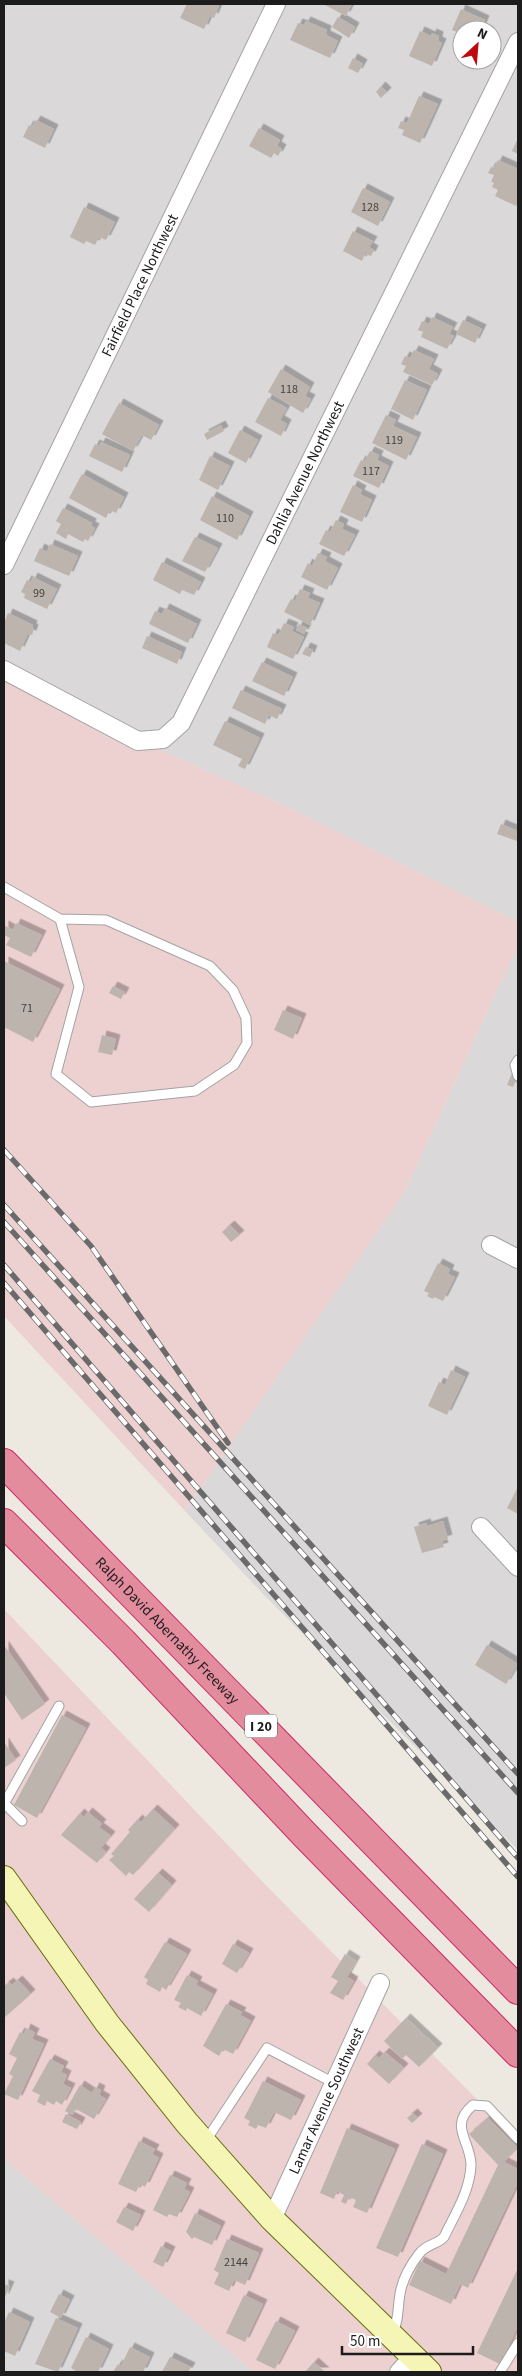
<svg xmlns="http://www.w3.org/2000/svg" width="522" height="2376" viewBox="0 0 522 2376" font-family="'Source Sans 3',sans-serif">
<defs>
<filter id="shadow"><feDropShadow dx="4.5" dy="-4.5" stdDeviation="0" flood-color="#0004"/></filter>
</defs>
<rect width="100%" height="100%" fill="#ede9e1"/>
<g fill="#dad8d9" fill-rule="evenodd">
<path d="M 4,4 L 518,4 L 518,922 L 285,806 L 4,680 ZM 462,30 L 492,30 L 492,60 L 462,60 Z"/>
<polygon points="518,945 518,1850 264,1595 185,1511 404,1193"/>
<polygon points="4,2159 254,2372 4,2372"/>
</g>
<g fill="#edd1d1">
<polygon points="4,680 285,806 518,922 518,945 404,1193 185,1511 4,1316"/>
<polygon points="4,1609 259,1878 518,2141 518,2372 254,2372 4,2159"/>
</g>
<g fill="#bdb4ae" filter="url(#shadow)">
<polygon points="187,4 214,4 219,6 214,18 210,16 204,29 180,18"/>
<polygon points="323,4 352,4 346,16"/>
<polygon points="461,9 485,20 481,30 462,30 462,42 454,38 457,32 452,30"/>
<polygon points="338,17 355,27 349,38 332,27"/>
<polygon points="306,21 327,30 326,35 338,41 330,58 290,40 298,23 304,25"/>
<polygon points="420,31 431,36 432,33 439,36 438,41 442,43 432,66 409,56"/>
<polygon points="353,58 363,64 358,73 348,68"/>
<polygon points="381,86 387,92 381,98 376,92"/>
<polygon points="419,96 438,104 420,143 402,135 404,130 398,128 401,121 407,123"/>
<polygon points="36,120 54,129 45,148 23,137 29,125 32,127"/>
<polygon points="259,128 280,140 277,146 282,149 278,156 274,153 271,158 249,146"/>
<polygon points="518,138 518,154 512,151"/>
<polygon points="498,160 518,169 518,203 516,206 495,196 498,190 492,187 494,183 491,182 494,175 488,173 491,167 494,168"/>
<polygon points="363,188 390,202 378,226 351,212"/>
<polygon points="84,207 115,222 106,240 99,237 95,245 86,241 84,244 70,237"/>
<polygon points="353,231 373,241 369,247 374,250 371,256 365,254 362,261 343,251"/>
<polygon points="432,317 453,327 449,334 454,336 447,349 421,337 423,332 418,330 422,321 429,324"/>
<polygon points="463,320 482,329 475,343 456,334"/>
<polygon points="414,350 434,359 429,369 438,374 432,385 403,372 406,366 401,364 405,356 410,358"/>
<polygon points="281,369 310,387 305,396 311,399 303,413 268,392"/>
<polygon points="405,380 427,390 413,420 391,409"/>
<polygon points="268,398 287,408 280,420 287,424 281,436 255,422"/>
<polygon points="119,403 159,425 151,440 142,435 133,451 102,434"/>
<polygon points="386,415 396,420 393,426 417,437 406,460 372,443"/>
<polygon points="221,425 224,431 207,440 204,434"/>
<polygon points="240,430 258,440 246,463 228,453"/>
<polygon points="101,442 130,455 122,472 89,456 95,444 99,446"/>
<polygon points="370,451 379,455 377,460 389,466 379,488 353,476 361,460 364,462"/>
<polygon points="210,456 230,466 218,490 199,480"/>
<polygon points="82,474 124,497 116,513 110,510 106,518 69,498"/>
<polygon points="353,485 362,490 360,494 372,500 362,522 340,512"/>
<polygon points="212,496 249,516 237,540 200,520"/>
<polygon points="63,508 92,523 91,526 95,528 88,541 85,539 83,542 68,534 66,539 56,533 61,524 56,521"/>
<polygon points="336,520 344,524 342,529 355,535 344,556 319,544 326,530 330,532"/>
<polygon points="195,537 218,548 205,572 182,561"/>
<polygon points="50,544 78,556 69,576 34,561 40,548 47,552"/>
<polygon points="318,553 327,557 325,561 338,568 327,590 301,577 308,563 312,566"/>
<polygon points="162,562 201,582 194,595 182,590 180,594 153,580"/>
<polygon points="33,577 57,589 47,609 24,598 25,594 21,592 27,580 31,582"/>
<polygon points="300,589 310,593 308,598 320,603 310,625 284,612 291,599 295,601"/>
<polygon points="165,608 197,624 188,643 149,624 155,611 162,614"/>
<polygon points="8,613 33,625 32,628 34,629 32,635 28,634 20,651 4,643 4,623"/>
<polygon points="284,623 294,627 292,631 304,637 293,659 267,647 273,633 278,635"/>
<polygon points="299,624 307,628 304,634 296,630"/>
<polygon points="147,636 182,652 177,664 142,648"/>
<polygon points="306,647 313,650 310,657 302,654"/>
<polygon points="262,662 293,677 284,696 252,681"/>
<polygon points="241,690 282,709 277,719 269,715 265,724 232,708"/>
<polygon points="225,721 260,738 245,769 238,766 242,759 213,745"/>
<polygon points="501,824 518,831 517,841 497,834"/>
<polygon points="16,923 42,935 31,957 6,945 10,938 4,935 4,925 13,930"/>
<polygon points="4,961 60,989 33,1042 4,1027"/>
<polygon points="113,986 125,992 121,999 109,993"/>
<polygon points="283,1010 302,1018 293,1039 274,1030"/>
<polygon points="102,1035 116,1039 112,1055 98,1052"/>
<polygon points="512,1073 518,1076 513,1087 507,1085"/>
<polygon points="230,1225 240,1235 231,1242 222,1232"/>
<polygon points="438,1263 450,1269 448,1274 455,1277 443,1301 434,1297 433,1299 427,1296 429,1293 424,1291"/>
<polygon points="451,1370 465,1377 447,1415 428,1406 439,1382 445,1385"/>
<polygon points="518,1487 518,1514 507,1508"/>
<polygon points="443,1521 448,1539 442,1541 444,1547 422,1553 414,1527 426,1523 427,1526"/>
<polygon points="4,1645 45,1704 22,1720 4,1693"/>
<polygon points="487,1645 518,1664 506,1684 475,1665"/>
<polygon points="62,1715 86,1728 37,1818 14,1805"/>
<polygon points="4,1742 16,1760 4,1768"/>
<polygon points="153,1809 175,1829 133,1875 129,1872 126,1876 109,1860 114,1856 111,1854 130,1832 128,1830 138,1819 141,1822"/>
<polygon points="88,1812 102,1824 99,1827 111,1836 101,1848 106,1852 97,1863 61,1835 80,1813 84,1817"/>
<polygon points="158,1873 172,1885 149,1912 134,1899"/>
<polygon points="165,1942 187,1954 166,1990 162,1987 160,1992 146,1984 148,1980 144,1977"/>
<polygon points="233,1944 249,1953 237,1973 222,1964"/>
<polygon points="345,1954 356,1961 347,1977 354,1981 343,2000 330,1993 338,1981 331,1977"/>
<polygon points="187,1975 198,1981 196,1985 213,1994 201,2016 187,2008 186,2011 178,2007 181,2003 174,2000"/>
<polygon points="18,1980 31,1994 4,2018 4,1986 9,1982 12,1985"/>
<polygon points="226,2004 242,2012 240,2015 251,2021 233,2054 223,2049 219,2056 203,2046"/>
<polygon points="406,2018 438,2048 419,2067 406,2055 402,2059 384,2041"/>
<polygon points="26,2028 35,2033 32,2039 44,2044 18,2100 4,2094 13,2076 9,2074 17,2058 9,2054 20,2032 24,2034"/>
<polygon points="385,2052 404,2068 389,2084 367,2064 375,2055 379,2058"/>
<polygon points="50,2059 64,2066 61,2072 67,2075 63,2084 71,2088 62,2105 56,2101 54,2105 47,2101 45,2106 37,2102 40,2095 32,2091"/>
<polygon points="263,2081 301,2100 291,2120 274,2112 266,2128 258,2125 256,2129 248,2125 250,2121 244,2118"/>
<polygon points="80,2085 92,2093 95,2087 101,2090 99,2095 106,2099 94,2119 76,2109 72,2115 65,2111"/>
<polygon points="413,2113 418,2118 412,2123 407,2118"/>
<polygon points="66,2114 81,2122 77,2129 62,2122"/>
<polygon points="488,2118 518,2148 504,2162 518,2169 518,2182 468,2288 460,2284 451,2304 409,2285 420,2261 446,2274 498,2165 469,2134"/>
<polygon points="347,2128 395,2149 367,2213 353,2207 356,2200 349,2197 346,2204 341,2202 344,2195 337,2191 334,2199 320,2193"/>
<polygon points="139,2141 155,2149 152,2154 159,2158 145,2187 140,2184 136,2192 118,2184"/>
<polygon points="422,2144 443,2154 398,2257 376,2248"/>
<polygon points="170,2175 187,2183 184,2189 190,2192 177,2217 169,2214 167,2217 153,2210"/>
<polygon points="124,2207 141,2215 133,2231 116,2222"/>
<polygon points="195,2213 221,2226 212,2245 194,2237 192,2239 186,2232"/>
<polygon points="227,2239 259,2253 245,2285 234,2280 229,2291 214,2284 219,2273 214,2270"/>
<polygon points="161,2246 171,2251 163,2267 153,2262"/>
<polygon points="518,2268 518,2326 500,2364 477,2353"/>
<polygon points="4,2284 10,2286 4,2299"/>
<polygon points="59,2294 70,2300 61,2318 50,2312"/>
<polygon points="244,2295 263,2304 245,2342 226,2333"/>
<polygon points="9,2312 30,2322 15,2356 4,2351 4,2323"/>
<polygon points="56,2318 78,2328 58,2372 35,2364"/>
<polygon points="276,2321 295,2331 275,2369 256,2360"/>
<polygon points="86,2337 109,2349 98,2372 76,2372 76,2371 71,2368"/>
<polygon points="130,2347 150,2357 143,2372 113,2372 118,2364 121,2366"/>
<polygon points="170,2357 191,2367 188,2372 162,2372"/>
<polygon points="314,2362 325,2372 305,2372"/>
</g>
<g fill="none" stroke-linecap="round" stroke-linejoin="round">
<defs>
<g id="lane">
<polyline points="4,887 60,919 106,920 210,966 233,990 246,1018 247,1043 234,1065 195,1091 91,1102 56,1074 79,987 60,919"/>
<polyline points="518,1060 515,1065 518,1076"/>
<polyline points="4,1803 22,1821"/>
<polyline points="4,1804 59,1706"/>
<polyline points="205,2142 267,2048 334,2083"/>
<path d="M 392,2334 C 400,2320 397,2304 401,2289 C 404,2277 412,2263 419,2254 C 426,2244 437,2245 444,2237 C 455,2214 470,2191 471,2165 C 471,2141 448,2126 473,2105 L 487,2106 L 518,2139"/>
<polyline points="500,2372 518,2343"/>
</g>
<g id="street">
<path id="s1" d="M 4,565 L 276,4"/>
<path id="s2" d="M 4,670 L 138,741 L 163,739 L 181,723 L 518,42"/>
<polyline points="491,1245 518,1259"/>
<polyline points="481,1527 518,1567"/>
<path id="s3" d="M 272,2219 L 380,1983"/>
<polyline points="399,2372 412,2358"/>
</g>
<polyline id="secondary" points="4,1878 107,2023 187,2123 272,2219 429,2372"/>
<g id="highway">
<path id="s4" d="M 4,1463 L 518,1990"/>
<polyline points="4,1523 123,1642 305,1835 518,2053"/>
</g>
</defs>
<use href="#lane" stroke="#a3a3a3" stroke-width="11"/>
<use href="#street" stroke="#a3a3a3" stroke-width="20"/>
<use href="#secondary" stroke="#646c09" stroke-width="26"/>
<use href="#highway" stroke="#ce2b68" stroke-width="30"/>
<use href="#lane" stroke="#fff" stroke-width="9"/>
<use href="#street" stroke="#fff" stroke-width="18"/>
<use href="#secondary" stroke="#f5f6b6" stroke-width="24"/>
<use href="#highway" stroke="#e28c9e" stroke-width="28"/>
<defs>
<g id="rail">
<polyline points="4,1150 91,1246 228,1443"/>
<polyline points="4,1205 518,1774"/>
<polyline points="4,1222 518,1793"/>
<polyline points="4,1265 518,1858"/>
<polyline points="4,1283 518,1877"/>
</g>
</defs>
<use href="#rail" stroke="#6a6a6a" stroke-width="5.5"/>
<use href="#rail" stroke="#fff" stroke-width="4" stroke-dasharray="11" stroke-linecap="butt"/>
</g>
<g text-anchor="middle" stroke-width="4.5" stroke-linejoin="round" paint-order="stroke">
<g font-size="12" fill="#444240">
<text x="370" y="211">128</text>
<text x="289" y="393">118</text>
<text x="394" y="444">119</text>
<text x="371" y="475">117</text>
<text x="225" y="522">110</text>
<text x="39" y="597">99</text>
<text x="27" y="1012">71</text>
<text x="236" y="2266">2144</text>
</g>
<rect fill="#fff" stroke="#606060" stroke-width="1" x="245" y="1714.5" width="32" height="23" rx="4"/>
<g font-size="14" font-weight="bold" fill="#1c1c1c">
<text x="261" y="1731">I 20</text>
</g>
<g font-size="15" fill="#1c1c1c" stroke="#fff">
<text dy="5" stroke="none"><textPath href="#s1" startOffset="311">Fairfield Place Northwest</textPath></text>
<text dy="5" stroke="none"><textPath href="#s2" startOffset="480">Dahlia Avenue Northwest</textPath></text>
<text dy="5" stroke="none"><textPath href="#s4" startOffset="234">Ralph David Abernathy Freeway</textPath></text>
<text dy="5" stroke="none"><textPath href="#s3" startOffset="130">Lamar Avenue Southwest</textPath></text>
</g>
</g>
<rect width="522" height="2376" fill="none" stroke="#1c1c1c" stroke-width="10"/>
<g transform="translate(477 45) rotate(26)"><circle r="24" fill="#ffffff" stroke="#a4a4a4"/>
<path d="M0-4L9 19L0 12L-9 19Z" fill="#be090f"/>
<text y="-8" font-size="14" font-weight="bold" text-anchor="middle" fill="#1c1c1c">N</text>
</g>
<path d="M342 2346v8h131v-8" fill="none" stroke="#1c1c1c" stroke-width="2.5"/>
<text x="350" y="2346" font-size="15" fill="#1c1c1c" stroke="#ffffff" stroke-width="4" paint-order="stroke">50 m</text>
</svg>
